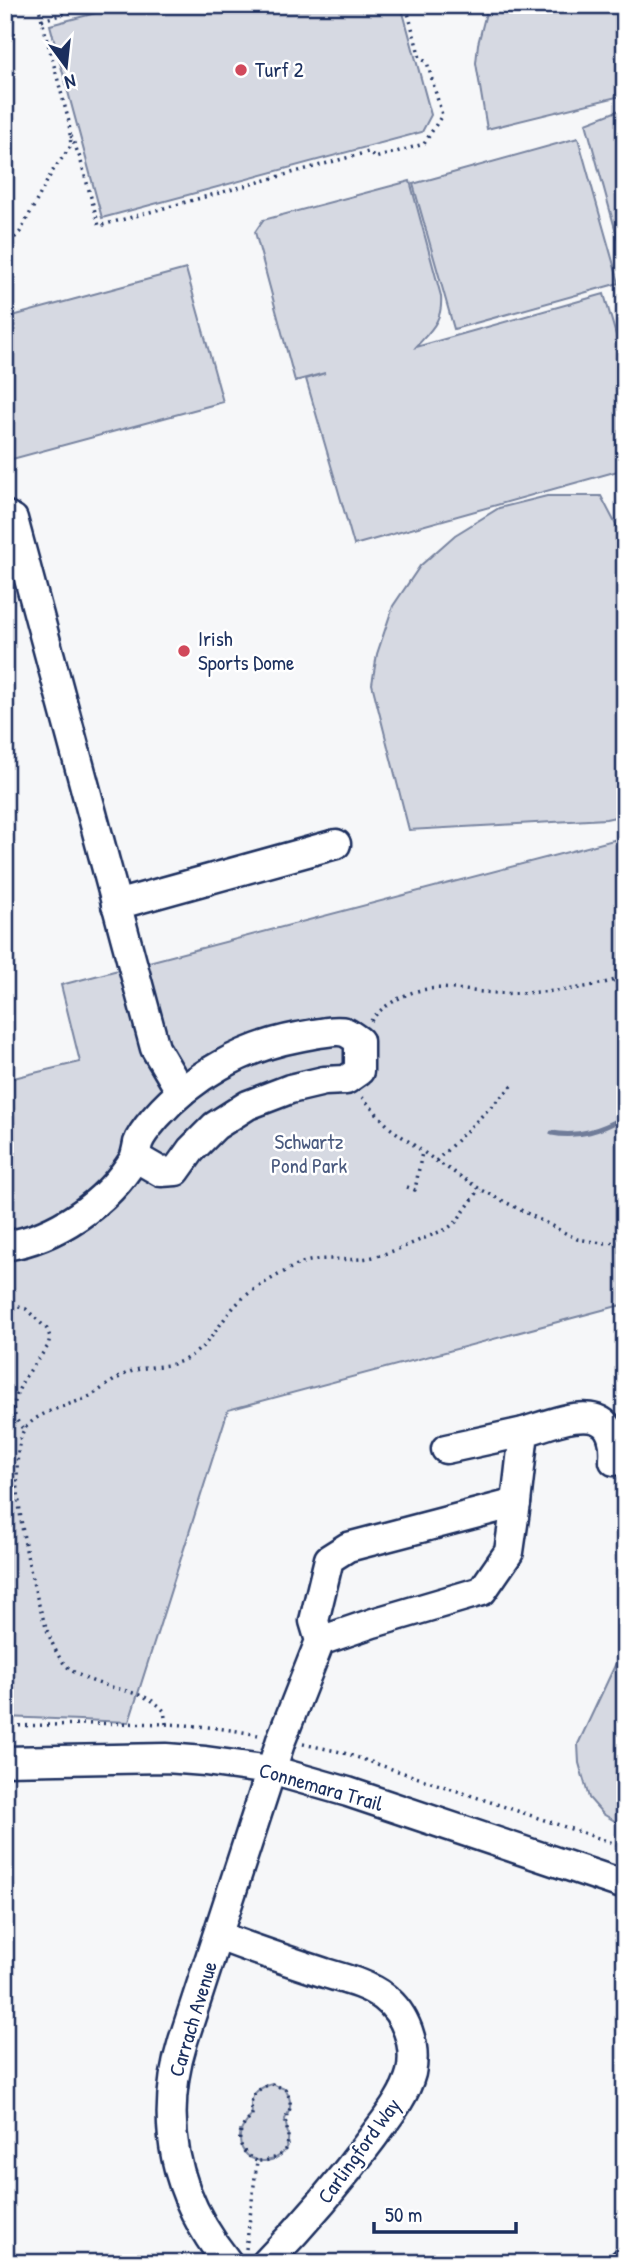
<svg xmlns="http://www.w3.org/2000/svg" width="630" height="2268" viewBox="0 0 630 2268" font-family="'Patrick Hand',sans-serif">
<rect width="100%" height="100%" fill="#f6f7f9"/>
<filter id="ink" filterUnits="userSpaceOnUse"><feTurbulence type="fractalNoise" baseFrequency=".0143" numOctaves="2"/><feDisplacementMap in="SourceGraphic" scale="14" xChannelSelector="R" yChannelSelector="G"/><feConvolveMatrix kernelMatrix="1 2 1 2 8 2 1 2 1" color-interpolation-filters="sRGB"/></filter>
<g filter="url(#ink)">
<g fill="#d6d9e2" stroke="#7884a0" stroke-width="2">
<polygon points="126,5 401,5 431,115 422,132 102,218 50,25"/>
<polygon points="488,5 625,5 625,95 487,129 476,63 478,44"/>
<polygon points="625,108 625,265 586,123"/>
<polygon points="578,138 619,283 454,329 413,184"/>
<path d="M 410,181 L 441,296 C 443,321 431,330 416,347 L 604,294 L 625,366 L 625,469 L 354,545 L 306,379 L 325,373 L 295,381 L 255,232 L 263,220 Z"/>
<polygon points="186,269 223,402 5,461 5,318"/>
<polygon points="547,496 601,496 625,542 625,815 606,819 409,830 372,684 377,654 393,606 420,566 455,535 499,508"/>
<polygon points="625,837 625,1304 228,1410 129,1722 5,1717 5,1080 80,1062 61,985"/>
<polygon points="625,1644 625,1827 603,1814 589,1798 579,1763 578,1744"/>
<path d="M 272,2084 L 285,2089 C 292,2100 292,2108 285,2119 C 286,2126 289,2134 288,2141 C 284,2168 241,2168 240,2139 C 239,2128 247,2124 251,2115 C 253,2112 251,2109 251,2105 C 251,2092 261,2087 272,2084 Z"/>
</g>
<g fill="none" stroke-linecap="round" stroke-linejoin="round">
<path stroke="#707c99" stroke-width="5" d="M 552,1133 C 579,1138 601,1130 625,1117"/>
<defs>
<g id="minor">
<polyline points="5,515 13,519 155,1048 181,1092"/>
<polyline points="116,905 336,844"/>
<path d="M 5,1246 C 56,1238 107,1203 134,1159 C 136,1154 137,1148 138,1143 C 141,1134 150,1124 156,1117 C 192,1076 244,1047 298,1037 C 309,1035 335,1029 345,1032 C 350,1034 355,1038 359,1041 L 359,1071 L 346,1080 L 324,1081 L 290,1089 L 248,1105 L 215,1126 L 191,1150 L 176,1171 L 161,1172 L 135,1157"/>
<polyline points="446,1449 524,1432"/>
<path d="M 516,1503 L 524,1432 C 562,1420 619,1395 614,1461"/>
<polyline points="5,1761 166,1758 205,1761 271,1770 348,1792 625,1885"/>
<path d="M 219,1936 C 254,1950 289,1961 325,1973 C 345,1979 367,1984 384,1997 C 406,2014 417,2045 411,2073 C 405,2096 387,2118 373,2137 C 340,2182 305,2223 266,2263"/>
<path d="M 228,2263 C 175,2197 158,2122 183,2041 L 281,1740 L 320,1641 L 314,1621 L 329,1559 L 348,1547 L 516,1503 L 509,1552 L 482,1591 L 373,1623 L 320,1641"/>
<polyline points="624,2263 625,2262"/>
</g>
</defs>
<use href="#minor" stroke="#1b2f5e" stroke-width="33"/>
<g stroke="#1b2f5e" stroke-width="3.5" stroke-dasharray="2 5" stroke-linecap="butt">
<polyline points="42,20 97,5"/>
<polyline points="71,136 80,158 99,226 368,152 375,158 424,144 442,115 427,62 420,58 406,5"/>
<polyline points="5,248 20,232 52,172 71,146 69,122 38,5"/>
<path d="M 371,1021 C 376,1013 383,1008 391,1003 C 428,979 455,991 496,993 C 510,994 525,993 539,992 C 567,991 598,986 625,977"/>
<polyline points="362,1097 390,1128 436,1161 480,1189 577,1239 602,1243 625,1242"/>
<polyline points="436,1161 515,1083"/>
<polyline points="407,1187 415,1190 422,1152"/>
<polyline points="5,1303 26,1309 47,1329 50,1337 48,1346 23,1380 17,1394 13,1409 16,1419 23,1429"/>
<path d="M 166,1724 L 164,1711 C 143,1684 88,1693 62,1661 C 37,1629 0,1458 26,1427 C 42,1409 71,1406 92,1395 C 105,1387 118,1376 133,1371 C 150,1365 168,1368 184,1360 C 215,1343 219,1319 242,1299 C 255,1287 275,1277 291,1268 C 320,1252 343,1264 373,1257 C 398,1251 423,1238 447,1229 L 456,1222 L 480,1189"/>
<path d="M 5,1726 C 90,1725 175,1717 258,1735"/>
<polyline points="303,1744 341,1752 625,1847"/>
<path d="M 246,2249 L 257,2161 C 271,2162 289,2154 288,2138 C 288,2132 286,2125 285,2119 C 292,2109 292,2100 285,2089 L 272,2084 C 261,2087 251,2093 251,2106 C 252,2112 254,2111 251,2116 C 249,2120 246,2122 244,2125 C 234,2140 243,2155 257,2161"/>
</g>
<use href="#minor" stroke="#fff" stroke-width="28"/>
</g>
</g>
<g fill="#d1495b" stroke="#fff" stroke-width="2.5">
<circle cx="241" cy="70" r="7"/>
<circle cx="184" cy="651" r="7"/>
</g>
<g text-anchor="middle" stroke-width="5" stroke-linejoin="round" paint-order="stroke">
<g font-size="21" fill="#1b2f5e" stroke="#fff" text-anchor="start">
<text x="255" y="77">Turf 2</text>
<text x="198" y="646">Irish<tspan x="198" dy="24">Sports Dome</tspan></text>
</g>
<g font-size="21" fill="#4a5a7f" stroke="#fff">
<text x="309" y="1149">Schwartz<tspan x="309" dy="24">Pond Park</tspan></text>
</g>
<g font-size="21" fill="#1b2f5e" stroke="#fff">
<text transform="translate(321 1787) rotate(16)" y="7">Connemara Trail</text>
<text transform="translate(193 2019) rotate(-73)" y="7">Carrach Avenue</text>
<text transform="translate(359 2151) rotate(-54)" y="7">Carlingford Way</text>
</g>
</g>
<rect width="630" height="2268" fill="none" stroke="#fff" stroke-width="28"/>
<rect x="14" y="14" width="602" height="2240" fill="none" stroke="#1b2f5e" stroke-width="2.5" filter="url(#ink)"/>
<g transform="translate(66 66) rotate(165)" stroke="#ffffff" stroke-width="5" paint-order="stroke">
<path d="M0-5L12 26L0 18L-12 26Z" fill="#1b2f5e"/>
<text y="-10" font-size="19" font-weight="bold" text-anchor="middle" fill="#1b2f5e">N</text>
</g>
<path d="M374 2222v10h142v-10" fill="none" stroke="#1b2f5e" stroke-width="3.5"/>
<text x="385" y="2222" font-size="21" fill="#1b2f5e" stroke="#ffffff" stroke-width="5" paint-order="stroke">50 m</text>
</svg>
